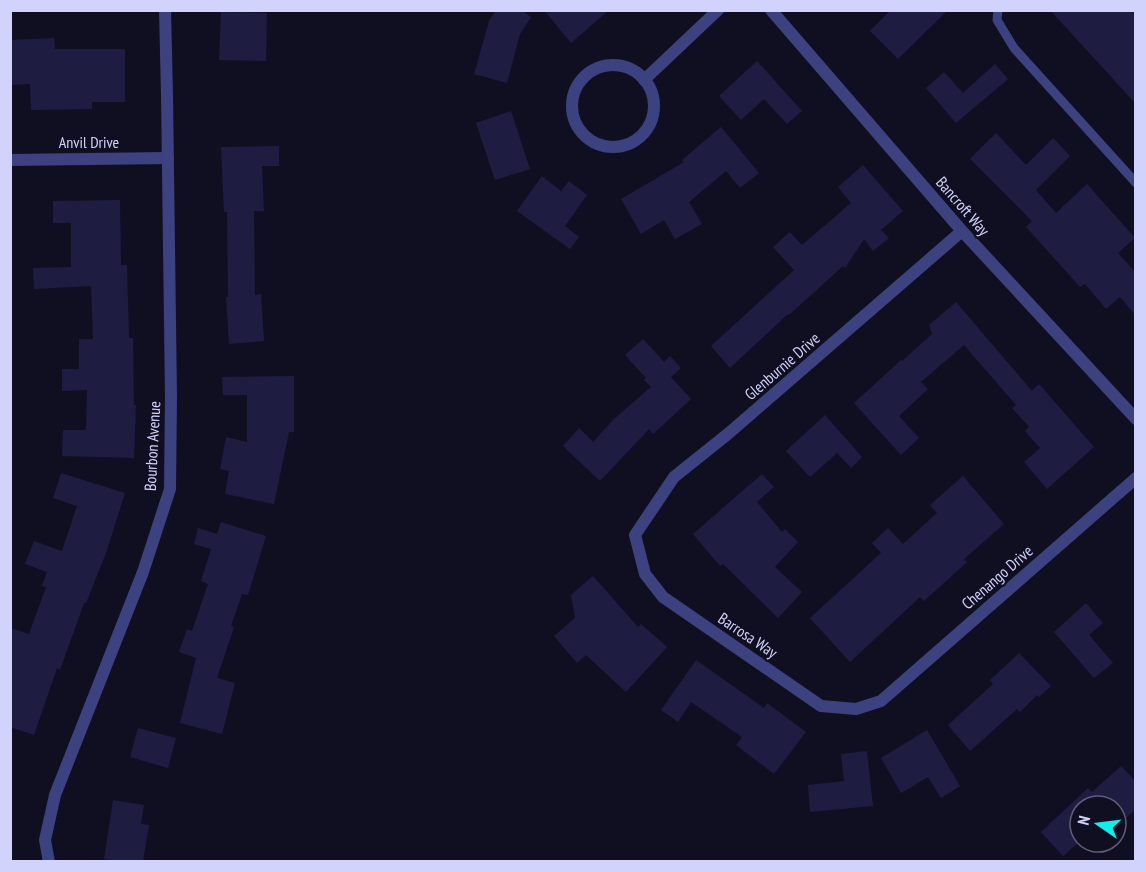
<svg xmlns="http://www.w3.org/2000/svg" width="1146" height="872" viewBox="0 0 1146 872" font-family="'PT Sans Narrow',sans-serif">
<rect width="100%" height="100%" fill="#100f22"/>
<g fill="#1f1c42">
<polygon points="496,10 521,10 531,17 520,34 507,83 474,74 489,21"/>
<polygon points="544,10 609,10 571,43"/>
<polygon points="891,10 948,10 898,59 870,31"/>
<polygon points="1050,10 1131,10 1136,16 1136,104"/>
<polygon points="221,12 267,13 266,61 219,60"/>
<polygon points="54,38 55,49 125,49 125,102 92,102 92,109 31,110 30,84 10,85 10,40"/>
<polygon points="757,61 802,111 787,124 764,99 741,120 719,96"/>
<polygon points="995,64 1008,79 956,123 926,88 944,72 963,93"/>
<polygon points="511,111 530,169 495,180 476,123"/>
<polygon points="721,127 759,173 740,188 726,171 689,202 702,224 675,239 664,220 641,234 621,199 684,162 682,160"/>
<polygon points="996,133 1026,165 1053,138 1070,156 1036,190 1056,213 1087,184 1135,238 1118,253 1136,273 1136,316 1120,297 1106,309 1085,284 1080,287 1026,227 1032,221 970,159"/>
<polygon points="279,146 279,166 262,166 264,211 254,211 255,295 261,294 264,341 229,344 226,297 228,297 227,212 224,212 221,147"/>
<polygon points="863,165 903,211 881,230 889,238 873,251 864,239 845,268 843,266 789,315 788,314 730,368 711,346 794,270 773,247 790,232 802,245 851,203 838,187"/>
<polygon points="542,176 561,191 569,181 587,195 565,226 579,237 570,249 517,211"/>
<polygon points="120,200 121,265 127,265 129,338 133,338 134,405 136,405 134,458 62,456 63,430 86,430 87,390 62,391 62,369 79,369 79,339 93,339 91,286 34,289 33,268 71,267 71,223 53,223 53,201"/>
<polygon points="956,302 1032,391 1039,384 1094,447 1047,489 1024,462 1040,448 1025,431 1029,427 1012,408 1016,405 964,345 921,382 928,389 899,416 919,438 901,455 854,403 901,360 902,361 932,334 929,325"/>
<polygon points="643,339 664,362 670,356 681,368 671,377 691,399 653,434 649,429 600,481 563,446 579,428 593,442 614,419 651,387 644,380 646,378 625,355"/>
<polygon points="294,376 294,432 289,432 274,504 225,494 229,471 220,469 226,437 247,442 247,395 223,395 222,377"/>
<polygon points="825,415 862,457 851,468 837,453 810,477 786,451"/>
<polygon points="61,473 125,493 106,553 86,603 84,603 60,670 57,668 34,735 10,727 10,628 29,634 46,587 42,586 47,572 25,564 34,541 62,551 77,506 53,498"/>
<polygon points="762,474 774,487 757,502 782,532 785,529 798,542 775,567 802,592 778,618 723,564 720,566 693,534"/>
<polygon points="963,476 1004,524 964,559 967,562 924,601 920,597 850,662 810,618 881,553 872,543 888,528 903,544 937,513 930,505"/>
<polygon points="221,522 266,536 248,595 242,594 231,626 234,627 217,678 235,683 222,734 180,723 196,658 179,652 187,629 192,631 208,584 201,581 211,549 194,544 198,528 217,534"/>
<polygon points="593,576 638,627 641,624 667,647 626,692 586,655 577,663 554,636 575,618 571,595"/>
<polygon points="1086,603 1103,623 1089,635 1113,663 1094,678 1054,632"/>
<polygon points="1019,653 1051,686 1039,697 1037,695 1020,712 1017,709 970,751 948,725 993,684 990,680"/>
<polygon points="696,660 764,708 767,703 806,732 774,774 736,745 742,737 691,702 678,722 661,710"/>
<polygon points="138,728 176,738 168,768 130,757"/>
<polygon points="927,730 960,786 941,798 928,777 901,793 881,758"/>
<polygon points="867,751 873,806 810,812 808,785 844,781 841,754"/>
<polygon points="1121,766 1136,782 1136,809 1116,827 1116,806 1080,806 1080,841 1063,856 1041,832 1088,788 1092,792"/>
<polygon points="113,800 144,805 141,824 149,825 143,861 121,861 104,859"/>
</g>
<g fill="none" stroke-linecap="round" stroke-linejoin="round">
<polyline stroke="#3c427f" stroke-width="9" points="998,10 997,20 1014,48 1136,183"/>
<g stroke="#3c427f" stroke-width="12">
<polyline points="771,10 962,231 1136,419"/>
<circle cx="613" cy="106" r="41"/>
<polyline points="644,80 718,10"/>
<polyline points="10,160 168,158"/>
<polyline points="962,231 729,433 674,477 635,535 645,574 663,597 821,706 856,709 881,701 1136,478"/>
<polyline points="49,862 45,840 55,795 143,572 170,489 171,397 167,95 165,10"/>
</g>
</g>
<g text-anchor="middle" stroke-width="5" stroke-linejoin="round" paint-order="stroke">
<g font-size="16" fill="#d2d3fd" stroke="#100f22">
<text x="89" y="148">Anvil Drive</text>
<text transform="translate(963 206) rotate(49)" y="6">Bancroft Way</text>
<text transform="translate(782 366) rotate(-41)" y="6">Glenburnie Drive</text>
<text transform="translate(152 446) rotate(-87)" y="6">Bourbon Avenue</text>
<text transform="translate(997 577) rotate(-41)" y="6">Chenango Drive</text>
<text transform="translate(748 635) rotate(34)" y="6">Barrosa Way</text>
</g>
</g>
<rect width="1146" height="872" fill="none" stroke="#d2d3fd" stroke-width="24"/>
<g transform="translate(1098 824) rotate(284)"><circle r="28" fill="#100f22" stroke="#5e5d7a" stroke-width="1.5"/>
<path d="M0-4.5L10 22L0 15L-10 22Z" fill="#0cf0ea"/>
<text y="-9" font-size="16" font-weight="bold" text-anchor="middle" fill="#d2d3fd">N</text>
</g>
</svg>
